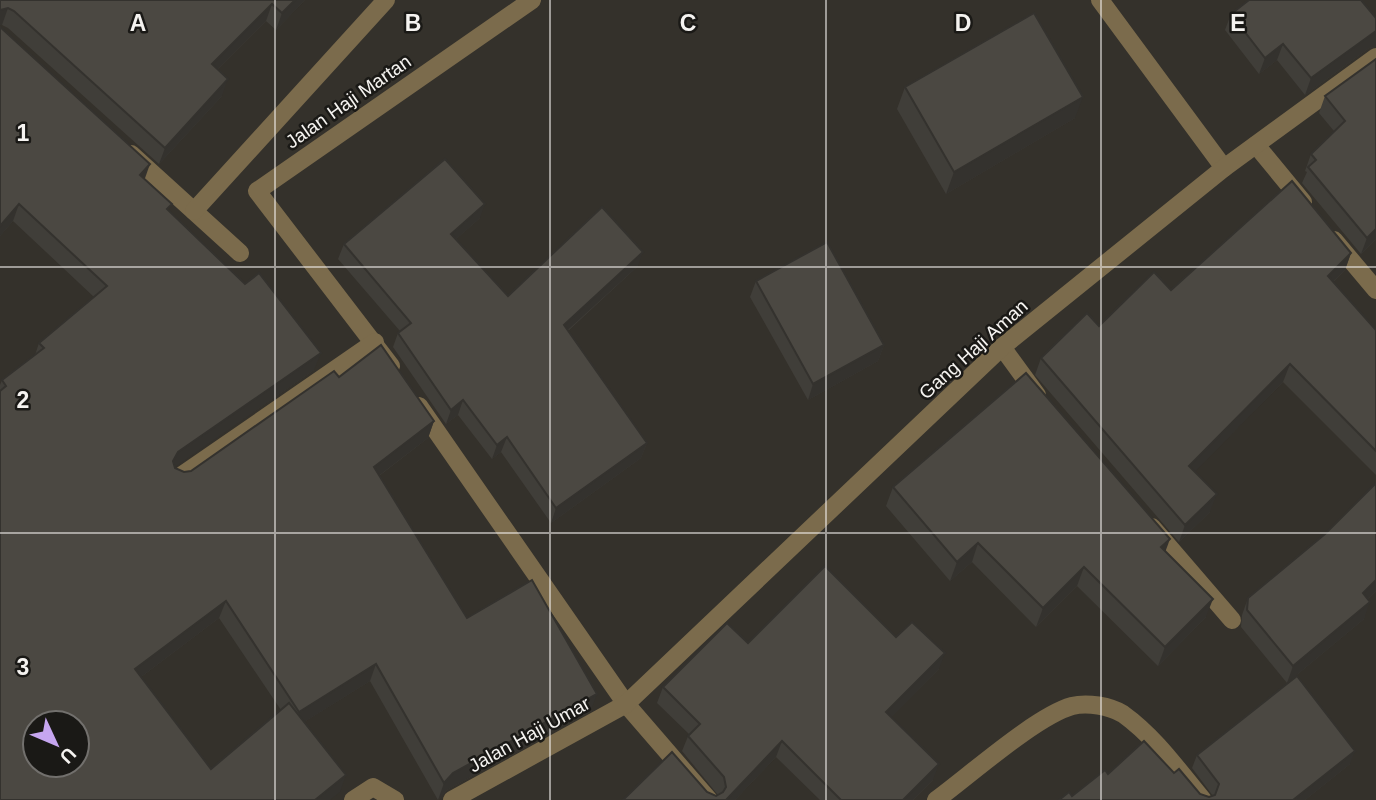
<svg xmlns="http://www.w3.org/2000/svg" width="1376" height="800" viewBox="0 0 1376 800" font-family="Helvetica,sans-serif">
<rect width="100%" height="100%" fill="#34312b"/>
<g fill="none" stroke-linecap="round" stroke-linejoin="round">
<g stroke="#7b6b4c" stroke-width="18">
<polyline points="1100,0 1224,168"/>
<polyline points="1256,145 1303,202"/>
<polyline points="131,154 240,253"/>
<polyline points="194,211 386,0"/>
<polyline points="1334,240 1376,290"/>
<polyline points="1002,347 1037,395"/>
<polyline points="391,366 257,191 532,0"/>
<polyline points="419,406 626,704 709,800"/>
<polyline points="178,478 375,342"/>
<polyline points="1152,527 1232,620"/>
<polyline points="353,800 373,787 395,800"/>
<polyline points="452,800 626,704 1002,347 1224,168 1376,57"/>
<path d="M 936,800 C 969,776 1036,716 1072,706 C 1087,702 1110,706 1123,714 C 1155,737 1178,770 1203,800"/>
</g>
</g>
<g fill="#403e39" fill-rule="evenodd">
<polygon points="0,0 305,0 276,30 266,21 218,69 222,96 159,164 8,28 2,25"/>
<polygon points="1231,14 1376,18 1376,47 1369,48 1305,95 1277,60 1259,74 1225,30"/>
<path d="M 0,27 L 144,179 L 169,211 L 314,370 L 175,466 L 175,468 L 184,472 L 191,471 L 339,377 L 434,421 L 428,438 L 379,476 L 467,618 L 591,710 L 447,790 L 438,800 L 370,681 L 304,722 L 340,792 L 0,800 L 0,385 L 2,380 L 35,355 L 39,343 L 94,297 L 13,221 L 0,236 ZM 219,618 L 281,710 L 211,769 L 141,677 Z"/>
<polygon points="1376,59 1376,239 1361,254 1302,183 1307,172 1305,171 1311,154 1334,131 1319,113 1325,96"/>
<polygon points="905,87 1075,118 946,194 897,109"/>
<polygon points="480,218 456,239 508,296 638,266 568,331 647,443 641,458 551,523 501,452 492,459 458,415 446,424 393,347 398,333 400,331 338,259 344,244"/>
<polygon points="1351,253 1345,270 1333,282 1376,330 1376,475 1283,382 1194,472 1210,512 1179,542 1035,375 1041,358 1099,326 1171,290"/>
<polygon points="756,281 884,345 878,361 808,400 750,297"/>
<polygon points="1376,483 1376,591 1368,599 1364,619 1287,683 1241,627 1242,615 1248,598 1325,534"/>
<polygon points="893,487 1165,551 1206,617 1158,666 1077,586 1036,627 972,562 950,581 886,506"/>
<polygon points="896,637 939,669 891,717 933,780 913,800 820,800 776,757 735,800 623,800 707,792 716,796 718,795 682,751 689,734 657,703 663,687 748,643"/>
<polygon points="1197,755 1350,764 1305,800 1072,796 1108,774 1174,773 1200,794 1209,797 1213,796 1192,768"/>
</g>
<g fill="#34322e">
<polygon points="295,0 305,0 276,30 282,13"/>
<polygon points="272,4 266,21 206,81 212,64"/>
<polygon points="8,8 2,25 0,25 0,10"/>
<polygon points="1376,31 1376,47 1369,48 1305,95 1311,78"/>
<polygon points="1283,44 1277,60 1259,74 1265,58"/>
<polygon points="228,79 222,96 159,164 165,148"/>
<polygon points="1083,97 1075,118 946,194 954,172"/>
<polygon points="150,164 144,181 140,175"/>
<polygon points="19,204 13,221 0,236 0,226"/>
<polygon points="485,204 480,218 446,248 451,234"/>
<polygon points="1376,229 1376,239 1361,254 1367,238"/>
<polygon points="643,252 638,266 558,339 564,325"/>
<polygon points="1351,253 1345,270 1321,293 1328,276"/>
<polygon points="884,345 878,361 808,400 813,384"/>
<polygon points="321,353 314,370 172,469 173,461 178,452"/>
<polygon points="1290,364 1283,382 1183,484 1189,466"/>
<polygon points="463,400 458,415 446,424 451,410"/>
<polygon points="434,421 428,438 368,484 374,467"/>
<polygon points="507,437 501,452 492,459 497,445"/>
<polygon points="647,443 641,458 551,523 556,508"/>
<polygon points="1217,494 1210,512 1179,542 1185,525"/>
<polygon points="1170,539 1163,558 1161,547"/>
<polygon points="978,543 972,562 950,581 957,562"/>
<polygon points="1084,567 1077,586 1036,627 1043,608"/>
<polygon points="1376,580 1376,591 1357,610 1363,593"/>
<polygon points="1213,599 1206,617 1158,666 1165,647"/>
<polygon points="226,601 219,618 129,686 135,669"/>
<polygon points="1370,602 1364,619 1287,683 1293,666"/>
<polygon points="945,653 939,669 881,728 886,712"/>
<polygon points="376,664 370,681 293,729 299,712"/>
<polygon points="597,694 591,710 447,790 438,800 444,783 453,773"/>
<polygon points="782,741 776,757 735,800 726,800"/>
<polygon points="1355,751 1350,764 1305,800 1293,800"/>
<polygon points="939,764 933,780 913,800 903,800"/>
<polygon points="346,775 340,792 330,800 315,800"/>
</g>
<g fill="#4b4842" stroke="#34322e" stroke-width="2" fill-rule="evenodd">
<polygon points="0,0 295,0 282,13 272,4 212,64 228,79 165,148 14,11 8,8 0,10"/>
<polygon points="1249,0 1361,0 1376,18 1376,31 1311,78 1283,44 1265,58 1231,14"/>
<polygon points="1034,13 1083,97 954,172 905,87"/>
<path d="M 0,27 L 150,164 L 140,175 L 172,204 L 167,209 L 245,284 L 259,273 L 321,353 L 178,452 L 173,461 L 175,468 L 184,472 L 191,471 L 334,371 L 339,377 L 381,345 L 434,421 L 374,467 L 467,618 L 532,580 L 597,694 L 453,773 L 444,783 L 376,664 L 299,712 L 226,601 L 135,669 L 211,769 L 289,703 L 346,775 L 315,800 L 0,800 L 0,391 L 6,386 L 2,380 L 44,348 L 39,343 L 107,286 L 19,204 L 0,226 ZM 35,723 L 77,723 L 77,765 L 35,765 Z"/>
<polygon points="1376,59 1376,229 1367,238 1308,167 1316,160 1311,154 1345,121 1325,96"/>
<polygon points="445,159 485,204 451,234 508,296 602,207 643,252 564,325 647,443 556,508 507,437 497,445 463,400 451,410 398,333 411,323 344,244"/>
<polygon points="1292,181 1351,253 1328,276 1376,330 1376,451 1290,364 1189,466 1217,494 1185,525 1041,358 1087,313 1099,326 1154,272 1171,290"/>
<polygon points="827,242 884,345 813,384 756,281"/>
<polygon points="1026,373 1170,539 1161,547 1213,599 1165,647 1084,567 1043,608 978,543 957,562 893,487"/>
<polygon points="1376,483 1376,580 1363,593 1370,602 1293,666 1247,610 1248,598 1325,534"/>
<polygon points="825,566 896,637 912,622 945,653 886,712 939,764 903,800 841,800 782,741 726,800 623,800 672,752 707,792 716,796 723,792 726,787 724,777 688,736 700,724 663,687 727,623 748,643"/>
<polygon points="1297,676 1355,751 1293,800 1059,800 1069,792 1072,796 1105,770 1108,774 1144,741 1174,773 1179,769 1200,794 1209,797 1215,795 1219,784 1197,755"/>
</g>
<path fill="none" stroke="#f5f3f0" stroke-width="2" stroke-opacity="0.55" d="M 275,0 L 275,800M 550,0 L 550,800M 826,0 L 826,800M 1101,0 L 1101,800M 0,267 L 1376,267M 0,533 L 1376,533"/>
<g text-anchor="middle" stroke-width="5" stroke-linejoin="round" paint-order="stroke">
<g font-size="19" fill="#f5f3f0" stroke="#1a1916">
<text transform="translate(348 101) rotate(-35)" y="7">Jalan Haji Martan</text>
<text transform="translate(973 349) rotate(-42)" y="7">Gang Haji Aman</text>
<text transform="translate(529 734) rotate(-29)" y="7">Jalan Haji Umar</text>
</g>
</g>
<g font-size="23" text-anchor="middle" font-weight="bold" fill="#f5f3f0" stroke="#1a1916" stroke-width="5" stroke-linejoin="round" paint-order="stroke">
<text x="138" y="31">A</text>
<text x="413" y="31">B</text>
<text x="688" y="31">C</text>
<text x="963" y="31">D</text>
<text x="1238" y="31">E</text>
<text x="23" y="141">1</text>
<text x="23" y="408">2</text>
<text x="23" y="675">3</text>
</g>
<g transform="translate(56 744) rotate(134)"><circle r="33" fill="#1a1916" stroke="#72706d" stroke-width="2"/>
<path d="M0-5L12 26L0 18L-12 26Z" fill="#c6a6f0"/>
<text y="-10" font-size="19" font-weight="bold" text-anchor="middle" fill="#f5f3f0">U</text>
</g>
</svg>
